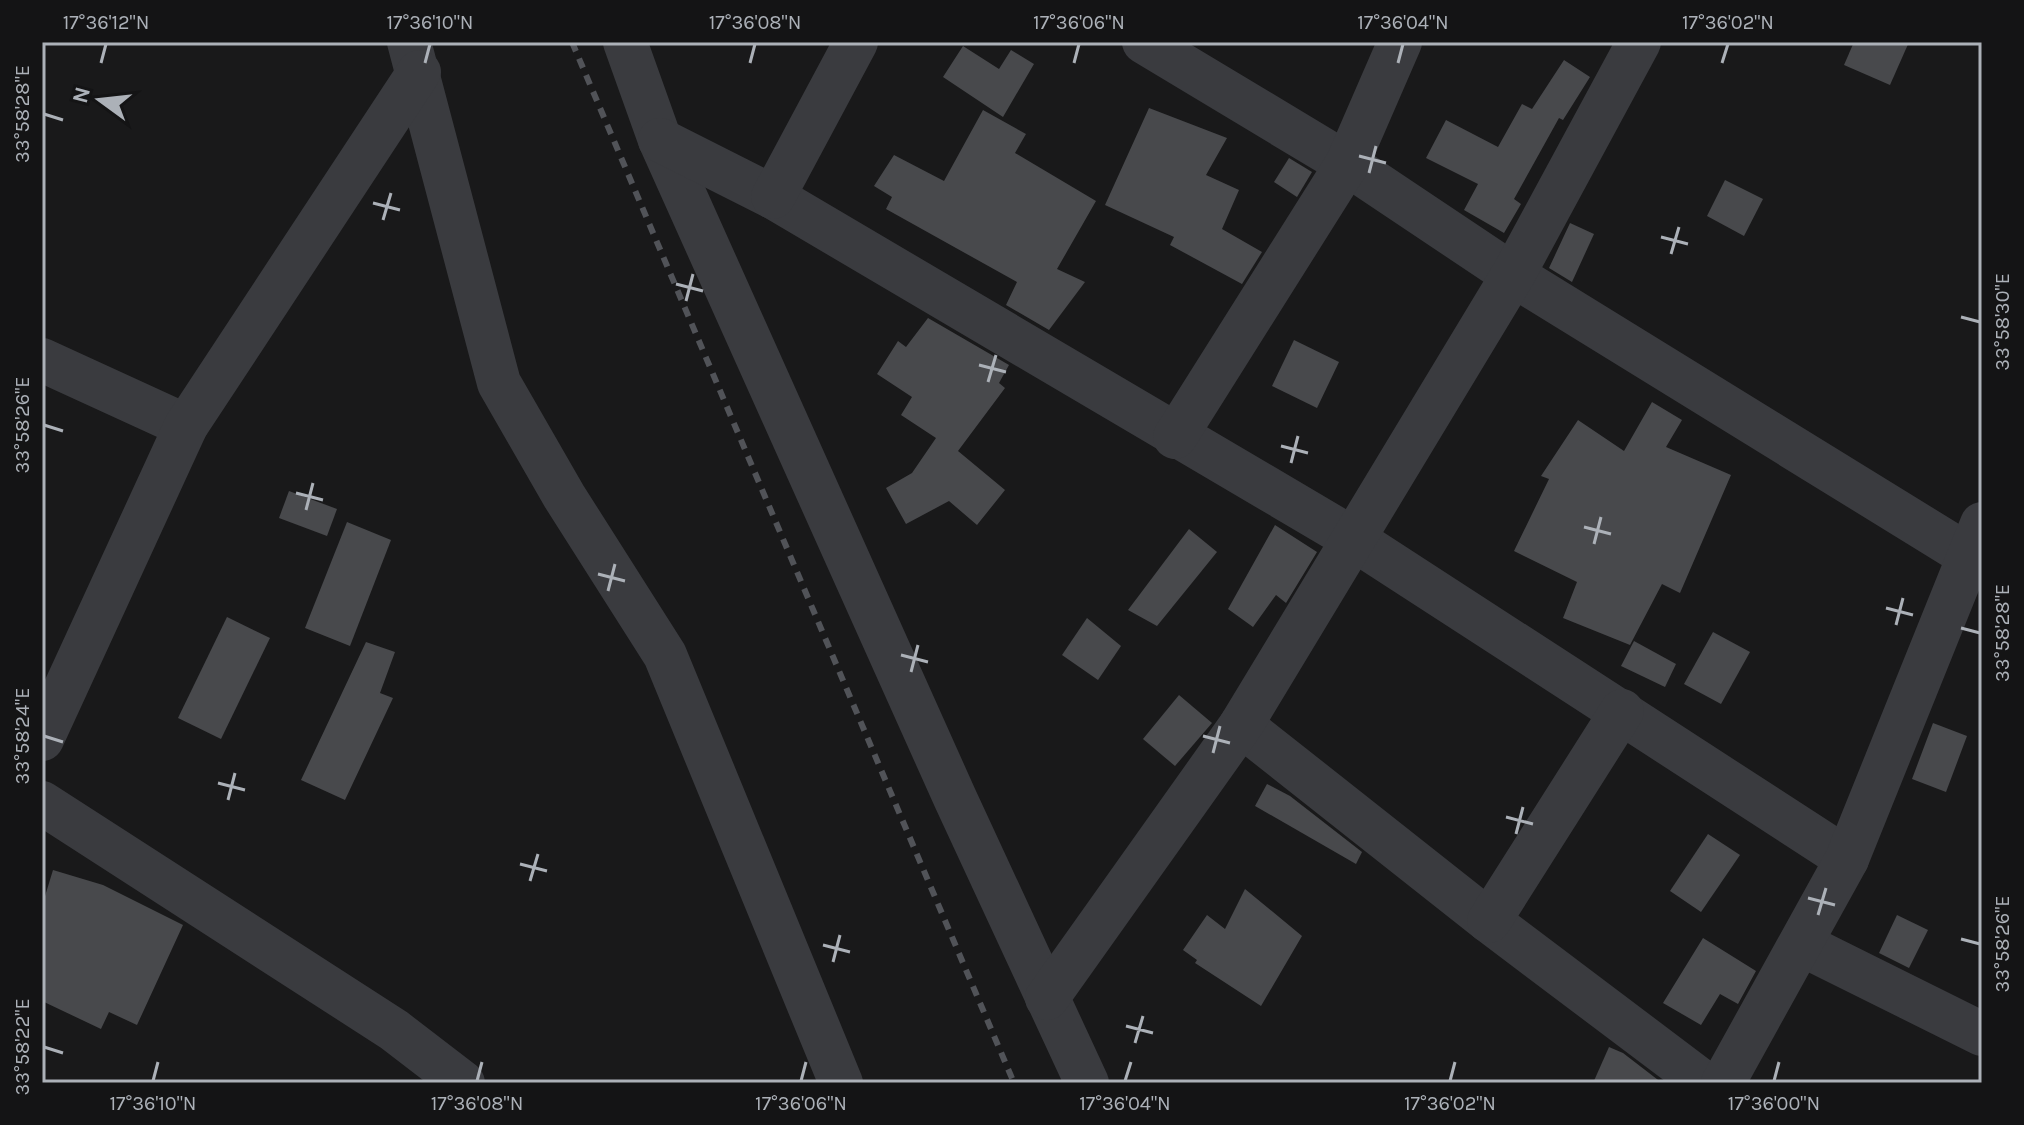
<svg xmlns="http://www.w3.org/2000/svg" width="2024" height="1125" viewBox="0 0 2024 1125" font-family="Karla,sans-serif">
<rect width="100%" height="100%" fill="#19191a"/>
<g fill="#48494c">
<polygon points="1854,42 1909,42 1890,85 1844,65"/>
<polygon points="963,46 999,69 1011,50 1034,64 1003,117 943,77"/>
<polygon points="1564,60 1590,77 1563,120 1559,118 1514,199 1521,204 1504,233 1464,210 1478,184 1426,158 1446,120 1498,147 1522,104 1532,109"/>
<polygon points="1149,108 1227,138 1206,175 1239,190 1222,229 1262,252 1242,284 1170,245 1174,237 1105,205"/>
<polygon points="983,110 1026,134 1015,153 1096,201 1057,269 1085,282 1049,330 1006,305 1017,282 886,209 892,197 874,186 894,155 944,181"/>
<polygon points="1289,158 1312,172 1297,197 1274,182"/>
<polygon points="1725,180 1763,199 1744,236 1707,216"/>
<polygon points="1570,223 1594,234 1572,282 1549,268"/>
<polygon points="928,318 1009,365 999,383 1005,388 958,451 1005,490 977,525 949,501 906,524 886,488 912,473 936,438 901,415 912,397 877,374 898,341 906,347"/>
<polygon points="1294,340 1339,362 1317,408 1272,386"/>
<polygon points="1652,402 1682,420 1666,447 1731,475 1680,593 1662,584 1630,645 1563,618 1577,582 1514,551 1549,479 1541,476 1578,420 1624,451"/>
<polygon points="289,491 337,509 327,536 279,518"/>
<polygon points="347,522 391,540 350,646 305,628"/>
<polygon points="1275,525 1317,552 1286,603 1276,595 1253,627 1228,609"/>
<polygon points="1189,529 1217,552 1157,626 1128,610"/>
<polygon points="227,617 270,638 221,739 178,718"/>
<polygon points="1087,618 1121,646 1098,680 1062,655"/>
<polygon points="1713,632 1750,652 1721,704 1684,684"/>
<polygon points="1634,641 1676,664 1665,687 1621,666"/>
<polygon points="366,642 395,652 380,693 393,698 345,800 301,780"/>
<polygon points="1179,695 1212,723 1175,766 1143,739"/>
<polygon points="1933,723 1967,736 1946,792 1912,779"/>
<polygon points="1267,784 1290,796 1362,852 1356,864 1255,806"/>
<polygon points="1708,834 1740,855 1701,912 1670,891"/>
<polygon points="53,870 103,885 183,925 137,1025 109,1012 101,1029 42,1001 42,906"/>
<polygon points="1245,889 1302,936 1261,1006 1195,963 1197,960 1183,950 1207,915 1225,929"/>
<polygon points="1897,915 1928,930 1909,968 1879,953"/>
<polygon points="1703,938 1756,971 1738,1004 1720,994 1701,1025 1663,1003"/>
<polygon points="1609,1047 1623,1053 1662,1083 1593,1083"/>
</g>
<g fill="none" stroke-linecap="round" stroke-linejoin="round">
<g stroke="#3a3b3f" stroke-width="44">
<polyline points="409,42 499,383 564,496 665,655 841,1083"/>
<polyline points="625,42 660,140 955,798 1087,1083"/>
<polyline points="1144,42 1347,164 1513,275 1982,564"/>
<polyline points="660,140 773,197 1355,540 1847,859"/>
<polyline points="773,197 856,42"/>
<polyline points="42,360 186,426"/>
<polyline points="1175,437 1347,164 1400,42"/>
<polyline points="1241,725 1489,921 1704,1083"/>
<polyline points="42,739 186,426 419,72"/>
<polyline points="42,803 394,1030 463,1083"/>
<polyline points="1489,921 1622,711"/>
<polyline points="1801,944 1982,1034"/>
<polyline points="1047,998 1241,725 1513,275 1639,42"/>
<polyline points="1723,1083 1847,859 1982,524"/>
</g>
<polyline stroke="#515358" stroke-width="6" stroke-dasharray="10 8" stroke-linecap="butt" points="572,42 1014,1083"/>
</g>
<path fill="none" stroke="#acb1b8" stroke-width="3" d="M 101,63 L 106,44M 425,63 L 430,44M 750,63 L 755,44M 1074,63 L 1079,44M 1398,63 L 1403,44M 1722,63 L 1728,44M 44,114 L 63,120M 1359,156 L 1386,163M 1369,173 L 1376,146M 373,203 L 400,210M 383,220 L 391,193M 1661,237 L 1688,244M 1671,254 L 1679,227M 676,284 L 703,291M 686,301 L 693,274M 1961,317 L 1980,322M 979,365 L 1006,372M 988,382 L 996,355M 44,425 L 63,431M 1281,446 L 1308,453M 1291,463 L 1298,436M 296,493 L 323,500M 306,510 L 313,483M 1584,527 L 1611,534M 1594,544 L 1601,517M 598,574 L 625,581M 608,591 L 615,564M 1886,608 L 1913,615M 1896,625 L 1903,598M 1961,628 L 1980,633M 901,655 L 928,662M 911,672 L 918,645M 44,736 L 63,742M 1203,736 L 1230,743M 1213,753 L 1220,726M 218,783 L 245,790M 228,800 L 235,773M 1506,817 L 1533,824M 1516,834 L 1523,807M 520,864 L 547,871M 530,881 L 538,854M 1808,898 L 1835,905M 1818,915 L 1826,888M 1961,939 L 1980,944M 823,945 L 850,952M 833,962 L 840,935M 1126,1026 L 1153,1033M 1135,1043 L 1143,1016M 44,1047 L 63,1053M 153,1081 L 158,1062M 477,1081 L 482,1062M 801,1081 L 806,1062M 1125,1081 L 1131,1062M 1450,1081 L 1455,1062M 1774,1081 L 1779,1062"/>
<rect width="2024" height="1125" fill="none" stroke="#141415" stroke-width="88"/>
<g transform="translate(100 100) rotate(285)" stroke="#141415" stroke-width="6" paint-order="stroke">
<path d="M0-6L14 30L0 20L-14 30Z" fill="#acb1b8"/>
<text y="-12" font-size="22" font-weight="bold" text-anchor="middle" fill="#acb1b8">N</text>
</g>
<rect x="44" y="44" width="1936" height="1037" fill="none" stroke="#acb1b8" stroke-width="3"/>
<g font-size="20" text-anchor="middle" fill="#acb1b8">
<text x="106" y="29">17°36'12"N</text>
<text x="430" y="29">17°36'10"N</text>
<text x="755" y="29">17°36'08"N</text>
<text x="1079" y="29">17°36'06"N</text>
<text x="1403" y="29">17°36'04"N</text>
<text x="1728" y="29">17°36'02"N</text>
<text transform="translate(22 114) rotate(-90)" y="7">33°58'28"E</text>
<text transform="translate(2002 322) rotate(-90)" y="7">33°58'30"E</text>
<text transform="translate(22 425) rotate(-90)" y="7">33°58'26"E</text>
<text transform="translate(2002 633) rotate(-90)" y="7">33°58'28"E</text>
<text transform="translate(22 736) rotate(-90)" y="7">33°58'24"E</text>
<text transform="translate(2002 944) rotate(-90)" y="7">33°58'26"E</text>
<text transform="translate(22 1047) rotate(-90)" y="7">33°58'22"E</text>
<text x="153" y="1110">17°36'10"N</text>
<text x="477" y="1110">17°36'08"N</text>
<text x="801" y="1110">17°36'06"N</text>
<text x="1125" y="1110">17°36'04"N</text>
<text x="1450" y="1110">17°36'02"N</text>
<text x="1774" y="1110">17°36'00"N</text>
</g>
</svg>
